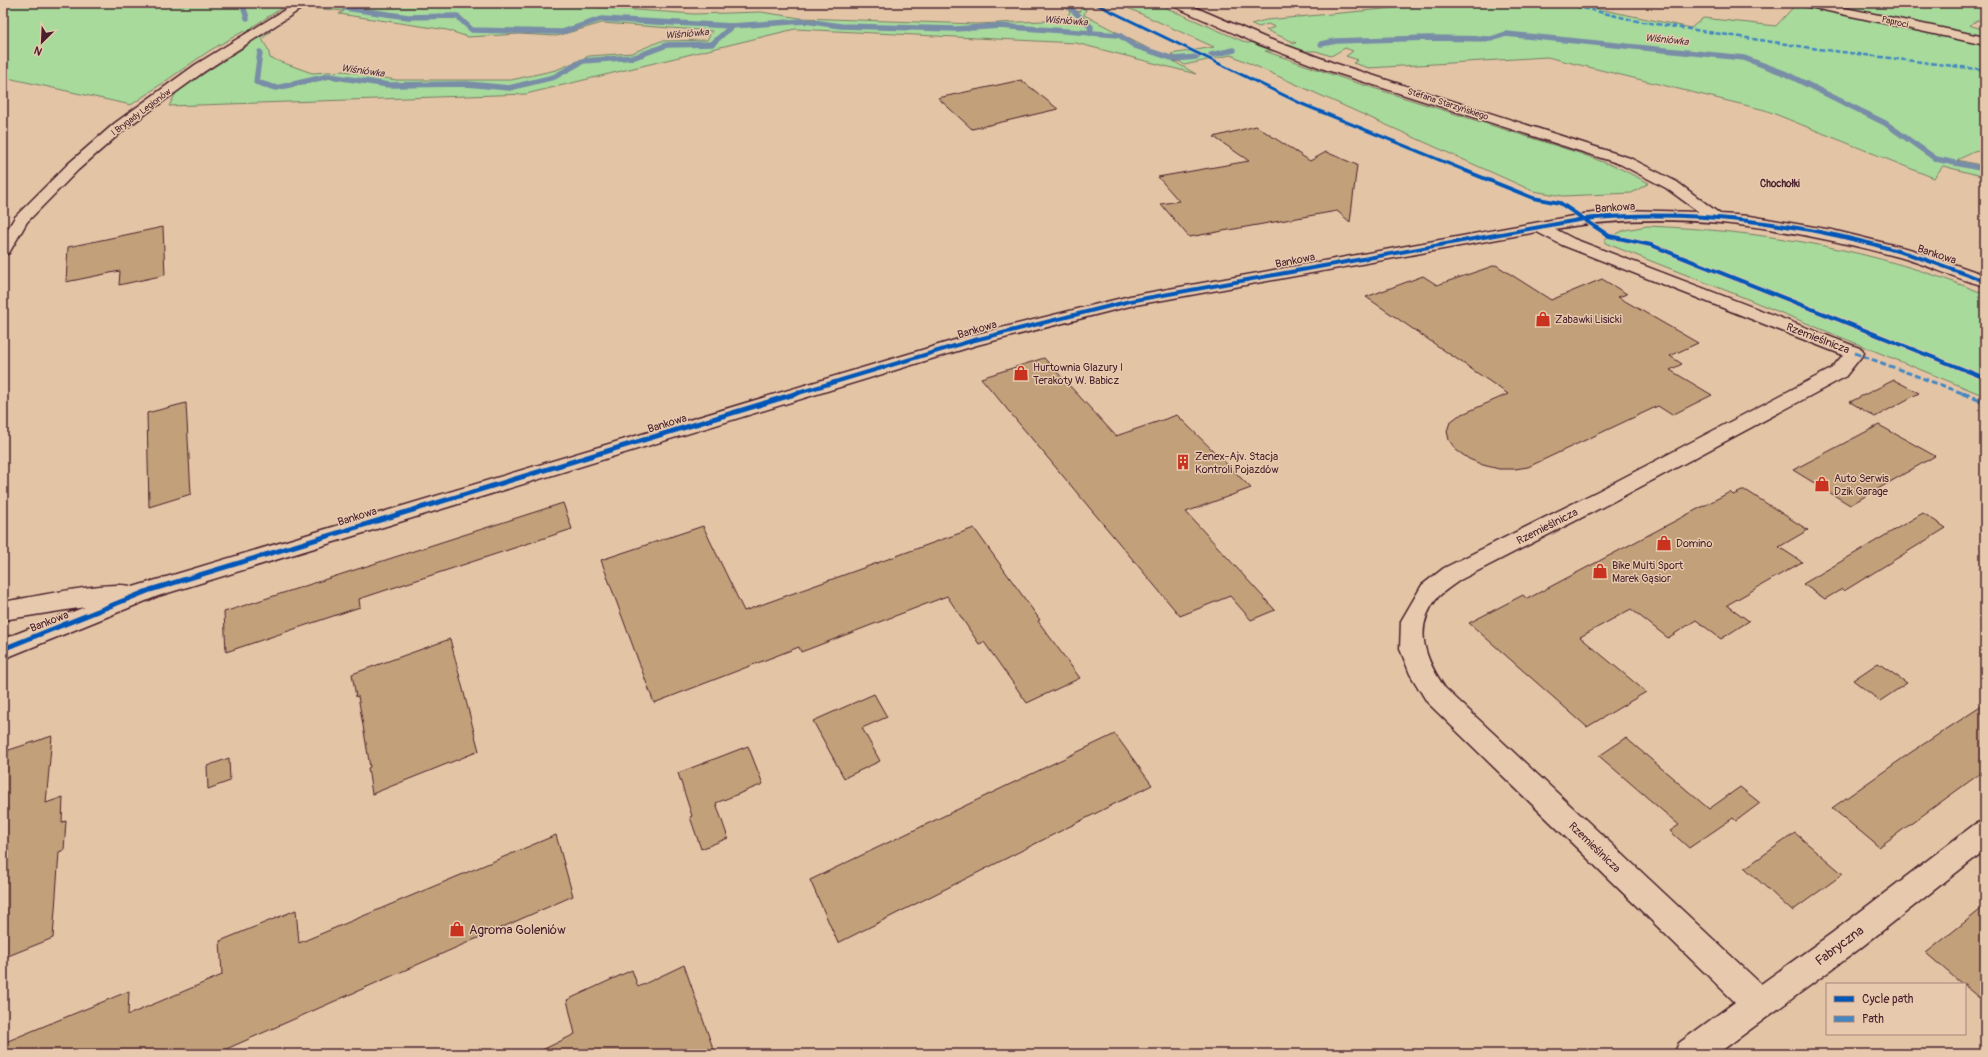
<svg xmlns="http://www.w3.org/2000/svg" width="1988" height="1057" viewBox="0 0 1988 1057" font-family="Pangolin,sans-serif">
<rect width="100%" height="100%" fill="#e3c5a6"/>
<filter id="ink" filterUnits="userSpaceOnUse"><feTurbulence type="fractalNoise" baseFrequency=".025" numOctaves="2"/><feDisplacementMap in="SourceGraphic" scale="8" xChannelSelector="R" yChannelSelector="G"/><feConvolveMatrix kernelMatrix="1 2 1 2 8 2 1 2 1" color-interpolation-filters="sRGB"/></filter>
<g filter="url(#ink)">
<g fill="#a7da9b" stroke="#787c63">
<path d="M 3,3 L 290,3 L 252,27 L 257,39 L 271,31 L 262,39 L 268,49 L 270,58 L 312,73 L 345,71 L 396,80 L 511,80 L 556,70 L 589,56 L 632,53 L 661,41 L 707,40 L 712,31 L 602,23 L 557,36 L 519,34 L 468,37 L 447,30 L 339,14 L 344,11 L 290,6 L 294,3 L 350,7 L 357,3 L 592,3 L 594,7 L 694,14 L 761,12 L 800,18 L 977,24 L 1065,20 L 1070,12 L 1062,4 L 1079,12 L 1081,8 L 1086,9 L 1084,15 L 1151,50 L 1176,58 L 1171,54 L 1214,47 L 1117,3 L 1155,3 L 1247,43 C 1263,41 1279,45 1296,43 L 1266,30 L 1275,27 L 1268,24 L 1259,27 L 1251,24 L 1266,20 L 1437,4 L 1564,3 L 1579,5 L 1691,28 L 1703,18 L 1776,26 L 1797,3 L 1985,3 L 1985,17 L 1969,25 L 1985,30 L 1985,150 L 1974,152 L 1957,160 L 1985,166 L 1985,177 L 1943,166 L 1934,178 L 1765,110 L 1547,57 L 1369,68 L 1353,63 L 1358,60 L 1346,56 L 1353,51 L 1345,48 L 1331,56 L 1316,51 L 1265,51 L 1348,80 L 1579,153 L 1619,168 L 1649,183 L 1632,193 L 1563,196 L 1533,191 L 1231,55 L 1184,65 L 1181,62 L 1173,61 L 1196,74 L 1076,43 L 795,29 L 526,94 L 169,106 L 177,91 L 251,43 L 244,31 L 209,51 L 131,105 L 3,77 Z"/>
<path d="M 1647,226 C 1766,231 1874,249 1985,294 L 1985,396 L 1740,296 L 1605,243 L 1605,239 L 1625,230 Z"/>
</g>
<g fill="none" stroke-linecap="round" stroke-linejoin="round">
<g stroke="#798da7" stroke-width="5.5">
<polyline points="242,3 247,18"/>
<polyline points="289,3 292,3"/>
<polyline points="1065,3 1091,27 1090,33"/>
<polyline points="345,8 408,17 457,16 472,30 562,32 601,19 732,26"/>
<polyline points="1321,44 1336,41 1429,38 1491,39 1506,34 1744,58 1784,73 1885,123 1936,159 1985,169"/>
<polyline points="260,52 256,82 276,88 329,76 389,85 467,84 509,88 554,77 583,61 635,57 667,45 712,44 732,26 805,21 841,26 956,29 999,26 1119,35 1135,46 1174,59 1197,57"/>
<polyline points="1211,55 1234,50"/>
</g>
</g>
<g fill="#c2a07a" stroke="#4a1f2b">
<polygon points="1021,80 1058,109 972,129 938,98"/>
<polygon points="1256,126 1310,161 1326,152 1357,165 1350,222 1337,211 1189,237 1161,204 1179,201 1158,177 1249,161 1214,137"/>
<polygon points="163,227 165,275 119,285 120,271 66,282 68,247"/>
<polygon points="1496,265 1551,300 1602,279 1627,294 1618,297 1698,343 1670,356 1682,364 1670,370 1712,395 1672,415 1658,406 1528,467 1515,469 1499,469 1483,465 1469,459 1456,450 1449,440 1447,431 1450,422 1458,416 1508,394 1366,297 1423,276 1437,285"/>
<polygon points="1044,358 1116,436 1177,415 1251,488 1186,512 1275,610 1251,620 1230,596 1180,616 981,378"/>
<polygon points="1894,380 1919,393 1875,417 1850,402"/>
<polygon points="186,403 191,494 149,507 147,413"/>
<polygon points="1879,425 1935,456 1850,505 1793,470"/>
<polygon points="1742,491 1747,491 1808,530 1779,547 1802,562 1727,605 1749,621 1721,639 1696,620 1668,638 1631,609 1580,637 1646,692 1587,727 1469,623 1523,595 1527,599 1730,492 1733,495"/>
<polygon points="563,503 572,529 359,599 360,607 226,652 224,612"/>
<polygon points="1923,513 1946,528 1844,591 1842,589 1825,599 1803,584"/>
<polygon points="703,526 744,611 974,528 1040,620 1038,621 1080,678 1027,703 984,642 979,644 947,596 801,652 799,647 654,703 601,560"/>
<polygon points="450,639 479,751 372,794 368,768 370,767 358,696 356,697 352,674"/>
<polygon points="1878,663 1907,683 1880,701 1853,680"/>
<polygon points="874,694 887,717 862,728 880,761 844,778 813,721"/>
<polygon points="1985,704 1985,770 1879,847 1832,808 1910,753"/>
<polygon points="1115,734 1152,785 838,943 810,880"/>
<polygon points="52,736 46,803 63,797 62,822 66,821 64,850 59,852 53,938 3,958 3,752"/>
<polygon points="1626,738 1709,809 1740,787 1760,803 1736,821 1733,818 1689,848 1670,831 1679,825 1599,756"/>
<polygon points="748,746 763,784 716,803 728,838 701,849 690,817 692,816 678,773"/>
<polygon points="229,758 230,781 208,789 207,766"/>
<polygon points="1795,833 1843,874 1792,911 1745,868"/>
<polygon points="556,835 573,896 215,1054 3,1054 3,1043 129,991 128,1015 222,975 220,941 296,910 299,943"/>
<polygon points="1985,906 1985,1003 1965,986 1965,984 1962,984 1926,953"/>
<polygon points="684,965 715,1054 534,1054 575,1034 567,1000 632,970 638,987"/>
</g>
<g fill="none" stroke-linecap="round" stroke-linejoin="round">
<defs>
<g id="minor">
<polygon points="296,3 310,3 205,71 125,129 78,170 27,222 9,253 3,255 3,237 15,217 68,164 115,123 195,65"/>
<path d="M 1169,3 L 1185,3 L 1266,38 L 1334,63 L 1630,158 L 1677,182 L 1720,214 L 1750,216 L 1832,230 L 1913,250 L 1985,275 L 1985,286 C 1956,279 1928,265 1899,257 C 1787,227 1671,208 1555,229 L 1574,239 L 1862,349 L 1864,353 L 1845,377 L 1614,501 L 1460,580 C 1453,585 1444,591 1438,597 C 1412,628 1425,659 1445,688 L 1761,984 L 1832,933 L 1975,824 L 1985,820 L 1985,850 L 1854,953 L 1717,1054 L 1674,1054 L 1679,1043 L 1735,1002 L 1427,702 L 1410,674 L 1400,649 L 1401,621 L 1422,585 L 1444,568 L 1598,491 L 1831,369 L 1843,355 L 1562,245 L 1537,232 L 1130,306 L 977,345 L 158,596 L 3,659 L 3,639 L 85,607 L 3,620 L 3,602 C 28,598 114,579 133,587 L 965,337 L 1130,296 L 1584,214 L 1622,210 L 1699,212 L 1666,188 L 1620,164 L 1324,69 L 1258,44 L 1171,5 Z"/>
<polygon points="1799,3 1821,3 1985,37 1985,45 1805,6"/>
</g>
</defs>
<use href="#minor" stroke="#4a1f2b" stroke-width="3"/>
<use href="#minor" fill="#e7caae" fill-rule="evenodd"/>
<polyline stroke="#4286c2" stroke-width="2.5" stroke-dasharray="5 2.5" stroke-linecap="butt" points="1546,3 1579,7 1637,21 1818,49 1985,70"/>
<polyline stroke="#4286c2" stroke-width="3" stroke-dasharray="6 3" stroke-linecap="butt" points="1855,353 1965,394"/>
<polyline stroke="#4286c2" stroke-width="4" stroke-dasharray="8 4" stroke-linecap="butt" points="1962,393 1985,402"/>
<defs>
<polyline id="cycleway-far2" points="1094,3 1302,104 1469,172"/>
<g id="cycleway-far1">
<polyline points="1466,171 1533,198 1560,203 1609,236 1651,245 1985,378"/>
<path d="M 795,394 L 971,341 L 1130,301 L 1584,219 C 1690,208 1805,223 1908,254 C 1934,262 1959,272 1985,281"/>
</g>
<polyline id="cycleway" points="3,649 150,590 798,393"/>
</defs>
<use href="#cycleway-far2" stroke="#e7caae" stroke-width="4.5"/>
<use href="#cycleway-far1" stroke="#e7caae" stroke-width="6"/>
<use href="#cycleway" stroke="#e7caae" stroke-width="8"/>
<use href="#cycleway-far2" stroke="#0057b8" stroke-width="3"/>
<use href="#cycleway-far1" stroke="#0057b8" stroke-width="4"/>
<use href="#cycleway" stroke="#0057b8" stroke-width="5"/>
</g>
</g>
<defs>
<symbol id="shop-bare" viewBox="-9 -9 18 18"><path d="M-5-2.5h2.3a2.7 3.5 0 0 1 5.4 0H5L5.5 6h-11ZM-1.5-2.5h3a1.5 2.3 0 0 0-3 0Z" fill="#c8321e" stroke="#e7caae" stroke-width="2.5" paint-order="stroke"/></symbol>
<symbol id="building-bare" viewBox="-9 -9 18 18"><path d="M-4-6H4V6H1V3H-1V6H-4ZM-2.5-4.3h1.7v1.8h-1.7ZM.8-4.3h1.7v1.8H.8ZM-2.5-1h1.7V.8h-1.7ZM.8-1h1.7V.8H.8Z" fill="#c8321e" stroke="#e7caae" stroke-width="2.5" paint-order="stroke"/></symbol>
</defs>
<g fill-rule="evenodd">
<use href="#shop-bare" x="1532" y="308" width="22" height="22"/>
<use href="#shop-bare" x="1010" y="362" width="22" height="22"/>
<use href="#building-bare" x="1172" y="451" width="22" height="22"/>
<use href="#shop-bare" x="1811" y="473" width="22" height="22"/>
<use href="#shop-bare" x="1653" y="532" width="22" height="22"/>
<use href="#shop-bare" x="1589" y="560" width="22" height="22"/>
<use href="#shop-bare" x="446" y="918" width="22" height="22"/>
</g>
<g text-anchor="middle" stroke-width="3" stroke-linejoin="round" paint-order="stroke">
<g font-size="9" fill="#4a1f2b" stroke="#e7caae">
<text transform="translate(1895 22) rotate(12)" y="3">Paproci</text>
<text transform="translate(1448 104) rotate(18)" y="3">Stefana Starzyńskiego</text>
<text transform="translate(141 112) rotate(-37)" y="3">I Brygady Legionów</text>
</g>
<g font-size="10" font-style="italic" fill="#523140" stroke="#e7caae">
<text transform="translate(1066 20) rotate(4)" y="4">Wiśniówka</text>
<text transform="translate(687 33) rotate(-5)" y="4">Wiśniówka</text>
<text transform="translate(1667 39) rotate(6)" y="4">Wiśniówka</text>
<text transform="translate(363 70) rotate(8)" y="4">Wiśniówka</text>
</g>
<g font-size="10" font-weight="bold" fill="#4a1f2b" stroke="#e7caae">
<text x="1780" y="187">Chochołki</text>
</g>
<g font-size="11" fill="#4a1f2b" stroke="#e7caae">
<text transform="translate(1615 207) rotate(-4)" y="4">Bankowa</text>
<text transform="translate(1937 254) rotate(18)" y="4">Bankowa</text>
<text transform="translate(1295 260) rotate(-11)" y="4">Bankowa</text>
<text transform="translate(977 329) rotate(-16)" y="4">Bankowa</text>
<text transform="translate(1818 338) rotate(21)" y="4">Rzemieślnicza</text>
<text transform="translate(667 423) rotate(-17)" y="4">Bankowa</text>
<text transform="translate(357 516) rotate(-17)" y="4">Bankowa</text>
<text transform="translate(1547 526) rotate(-27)" y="4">Rzemieślnicza</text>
<text transform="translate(49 621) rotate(-21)" y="4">Bankowa</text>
<text transform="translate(1595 847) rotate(44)" y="4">Rzemieślnicza</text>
</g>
<g font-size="11" fill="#4a1f2b" stroke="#e7caae" text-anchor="start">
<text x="1555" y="323">Zabawki Lisicki</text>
<text x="1033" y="371">Hurtownia Glazury I<tspan x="1033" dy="13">Terakoty W. Babicz</tspan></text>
<text x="1195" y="460">Zenex-Ajv. Stacja<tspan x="1195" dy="13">Kontroli Pojazdów</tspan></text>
<text x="1834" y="482">Auto Serwis<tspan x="1834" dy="13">Dzik Garage</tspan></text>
<text x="1676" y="547">Domino</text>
<text x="1612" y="569">Bike Multi Sport<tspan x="1612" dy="13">Marek Gąsior</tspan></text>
</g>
<g font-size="13" fill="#4a1f2b" stroke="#e7caae" text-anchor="start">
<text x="469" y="934">Agroma Goleniów</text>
</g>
<g font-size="13" fill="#4a1f2b" stroke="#e7caae">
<text transform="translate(1839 945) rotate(-37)" y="5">Fabryczna</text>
</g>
</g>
<rect width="1988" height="1057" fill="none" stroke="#e7caae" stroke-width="16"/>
<rect x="8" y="8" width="1972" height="1041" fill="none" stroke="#4a1f2b" stroke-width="1.5" filter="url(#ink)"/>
<rect x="1826" y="983" width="140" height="52" fill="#e7caae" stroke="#a8867a"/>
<rect x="1834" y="996" width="20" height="6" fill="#0057b8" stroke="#a8867a"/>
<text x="1862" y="1003" font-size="12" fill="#4a1f2b">Cycle path</text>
<rect x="1834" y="1016" width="20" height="6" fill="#4286c2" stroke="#a8867a"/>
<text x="1862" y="1023" font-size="12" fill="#4a1f2b">Path</text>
<g transform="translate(42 42) rotate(204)" stroke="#e7caae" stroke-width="3" paint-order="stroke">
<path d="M0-3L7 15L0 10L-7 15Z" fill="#4a1f2b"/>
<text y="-6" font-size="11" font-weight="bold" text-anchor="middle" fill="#4a1f2b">N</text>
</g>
</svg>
